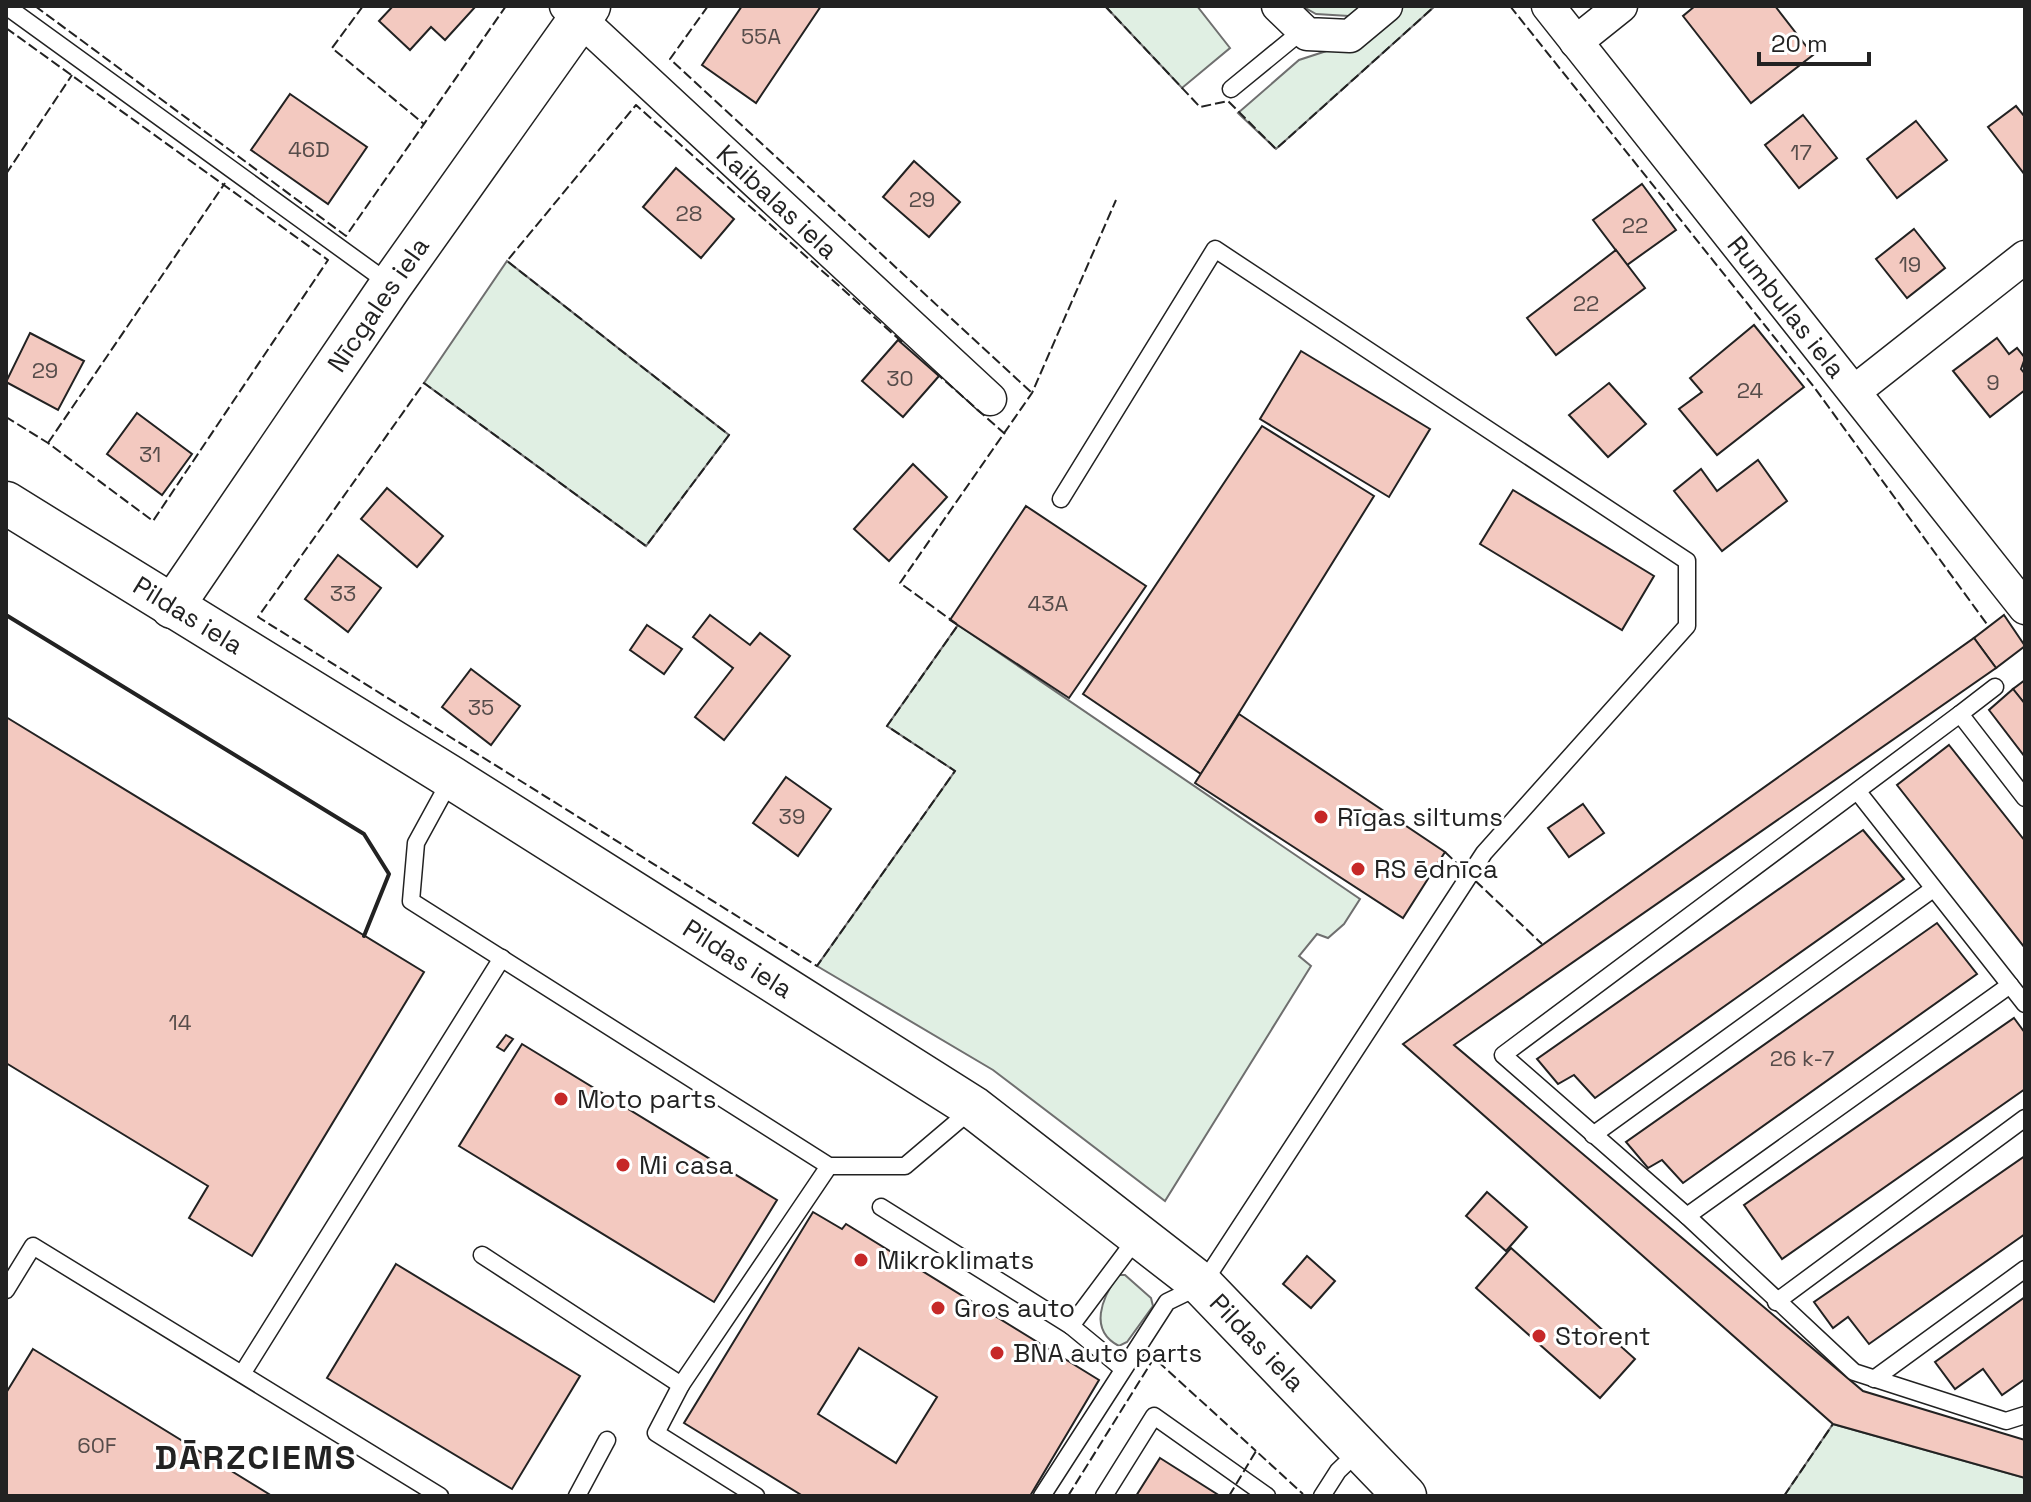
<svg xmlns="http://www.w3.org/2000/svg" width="2031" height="1502" viewBox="0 0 2031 1502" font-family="'Space Grotesk',sans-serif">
<rect width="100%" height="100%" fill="#fff"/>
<g fill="#e0efe3" stroke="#6f6f6f" stroke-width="2">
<polygon points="1105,6 1197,6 1230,48 1182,88"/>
<polygon points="1302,6 1362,6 1349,16 1316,14"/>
<polygon points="1400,6 1435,6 1276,149 1238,113 1299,60 1357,41"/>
<polygon points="507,261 729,435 646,546 424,383"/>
<polygon points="958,625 1360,899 1344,924 1328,938 1317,934 1299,956 1311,966 1165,1201 993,1070 817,966 955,771 887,726"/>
<path d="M 1118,1275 L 1125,1275 L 1151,1298 L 1153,1306 L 1127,1342 L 1119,1346 C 1088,1330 1102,1298 1118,1275 Z"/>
<polygon points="1833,1424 2025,1478 2025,1496 1784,1496"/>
</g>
<g fill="#f3c9c0" stroke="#222" stroke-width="2" fill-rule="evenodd">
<polygon points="393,6 476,6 445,40 431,27 410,50 379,21"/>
<polygon points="742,6 821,6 756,103 702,65"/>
<polygon points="1695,6 1775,6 1813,55 1751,103 1683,16"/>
<polygon points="290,94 367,147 328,204 251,150"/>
<polygon points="2016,106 2025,117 2025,175 1988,127"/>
<polygon points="1803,115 1837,158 1799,188 1765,145"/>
<polygon points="1916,121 1947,160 1897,198 1867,159"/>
<polygon points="914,161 960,202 929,237 883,197"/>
<polygon points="676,168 734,219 701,258 643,207"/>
<polygon points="1642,184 1676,230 1627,265 1593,220"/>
<polygon points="1914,229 1945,268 1907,298 1876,259"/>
<polygon points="1616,250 1645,288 1556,355 1527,318"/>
<polygon points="1754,325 1804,387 1717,455 1679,409 1702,392 1690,378"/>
<polygon points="30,333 84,361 58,410 6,382"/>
<polygon points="1997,338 2009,354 2017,348 2025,358 2021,369 2025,374 2025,390 1990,417 1953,371"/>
<polygon points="898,340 939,376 903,417 862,381"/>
<polygon points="1301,351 1430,429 1389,497 1260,419"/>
<polygon points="1609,383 1646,424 1608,457 1569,415"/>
<polygon points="137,413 192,454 162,495 107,454"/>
<polygon points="1262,426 1374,496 1201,774 1083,694"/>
<polygon points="1758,460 1787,501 1722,551 1674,491 1701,469 1717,491"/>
<polygon points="913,464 947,497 889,561 854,529"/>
<polygon points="387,488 443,536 417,567 361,519"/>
<polygon points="1513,490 1654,576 1622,630 1480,544"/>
<polygon points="1026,506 1146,586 1069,698 950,620"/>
<polygon points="338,555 381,588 348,632 305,599"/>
<polygon points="710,615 750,645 760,633 790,656 724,740 695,717 733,668 693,637"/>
<polygon points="2004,615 2025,646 1996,668 1974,638"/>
<polygon points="647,625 682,649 664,674 630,650"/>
<polygon points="1974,638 1996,668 1454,1045 1863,1391 2025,1440 2025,1478 1833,1424 1403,1044"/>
<polygon points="471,669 520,706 491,745 442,707"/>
<polygon points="2025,680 2025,704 2013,689"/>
<polygon points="2013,689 2025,704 2025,757 1989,710"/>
<polygon points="1239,714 1445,852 1403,918 1195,783"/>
<polygon points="6,717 424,972 252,1256 189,1218 208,1186 6,1063"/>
<polygon points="1949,745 2025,841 2025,948 1897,785"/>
<polygon points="786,777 831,809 798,856 753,823"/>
<polygon points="1583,804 1604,833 1569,857 1548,828"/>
<polygon points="1863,830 1904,879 1595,1098 1574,1075 1558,1084 1537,1059"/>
<polygon points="1937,923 1977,974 1683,1183 1662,1160 1648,1168 1626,1142"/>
<polygon points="2014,1018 2025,1033 2025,1089 1782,1259 1744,1205"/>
<polygon points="506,1035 513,1039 504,1051 497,1047"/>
<polygon points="522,1044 777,1200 714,1302 459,1146"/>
<polygon points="2025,1156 2025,1234 1869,1344 1848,1317 1833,1328 1814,1302"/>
<polygon points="1487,1192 1527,1227 1506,1251 1466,1216"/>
<path d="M 813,1212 L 842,1229 L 846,1224 L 1099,1380 L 1030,1496 L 803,1496 L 684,1423 ZM 859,1348 L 937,1397 L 896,1463 L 818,1414 Z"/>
<polygon points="1511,1248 1635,1359 1600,1398 1476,1288"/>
<polygon points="1307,1256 1335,1281 1311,1308 1283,1284"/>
<polygon points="396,1264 580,1376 512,1489 327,1378"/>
<polygon points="2025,1297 2025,1379 2002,1395 1983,1369 1955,1389 1935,1362"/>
<polygon points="33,1349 272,1496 6,1496 6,1393"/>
<polygon points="1160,1458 1220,1496 1136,1496"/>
</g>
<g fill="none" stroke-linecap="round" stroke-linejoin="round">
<defs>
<g id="service">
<polyline points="6,6 390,284"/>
<polyline points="1231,89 1303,30"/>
<polyline points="1960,714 1995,687"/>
<polyline points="451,779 416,843 411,901 829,1166 905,1166 971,1110"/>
<polyline points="1858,792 2025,1004"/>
<polyline points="2025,798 1960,714 1503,1055 1687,1216 1854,1372 2006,1421 2025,1415"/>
<polyline points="1593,1135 1933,889"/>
<polyline points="881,1207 1071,1326 1139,1235"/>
<polyline points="1687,1216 2010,985"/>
<polyline points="482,1255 681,1385 829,1166"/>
<polyline points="6,1290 33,1246 440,1496"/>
<polyline points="1776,1302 2025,1118"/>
<polyline points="1071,1326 1122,1368"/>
<polyline points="242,1374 502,958"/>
<polyline points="1874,1379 2025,1269"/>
<polyline points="681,1385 656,1433 756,1496"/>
<polyline points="577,1496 607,1440"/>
<polyline points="1042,1496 1167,1302 1202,1285 1484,853 1687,626 1687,561 1215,249 1061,499"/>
<polyline points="1104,1496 1154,1416 1267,1496"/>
<polyline points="1322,1496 1338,1471 1361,1449"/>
</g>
<g id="minor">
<path id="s1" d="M 566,6 L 990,399"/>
<polyline points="1278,6 1307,34 1350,36 1386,6"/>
<path id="s2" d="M 1548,6 L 2025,608"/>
<polyline points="1576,42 1621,6"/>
<polyline points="1855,391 2025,257"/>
</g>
<g id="tertiary">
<path id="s3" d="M 6,503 L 452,778 L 974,1108 L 1202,1285 L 1405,1496"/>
<path id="s4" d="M 172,607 L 391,285 L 589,6"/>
</g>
</defs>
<use href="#service" stroke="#222" stroke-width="19"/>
<use href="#minor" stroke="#222" stroke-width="35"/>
<use href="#tertiary" stroke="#222" stroke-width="45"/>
<use href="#service" stroke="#fff" stroke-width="16"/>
<use href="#minor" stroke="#fff" stroke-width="32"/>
<use href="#tertiary" stroke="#fff" stroke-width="42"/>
<g stroke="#222" stroke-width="2" stroke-dasharray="10 4" stroke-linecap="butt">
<polyline points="35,6 346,236 506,6"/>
<polyline points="363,6 332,48 424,124"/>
<polyline points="708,6 670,59 1032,393"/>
<polyline points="1105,6 1200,107 1228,101 1276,149 1435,6"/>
<polyline points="1510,6 1814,387 1989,627"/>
<polyline points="6,28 328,260 153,521 48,443 6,417"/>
<polyline points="6,174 72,75"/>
<polyline points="902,342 636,105 507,261 729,435 646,546 424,383 258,617 817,966 955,771 887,726 958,625 900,583 1032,393 1116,200"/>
<polyline points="935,372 1005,434"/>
<polyline points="48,443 225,183"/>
<polyline points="1445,852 1542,944"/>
<polyline points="1068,1496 1154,1358 1256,1451"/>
<polyline points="1229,1496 1256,1451 1303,1494"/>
<polyline points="1784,1496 1833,1424"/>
</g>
<polyline stroke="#222" stroke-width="4" points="6,615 364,834 389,874 364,936"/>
</g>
<g fill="#c62828" stroke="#fff" stroke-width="3">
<circle cx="1321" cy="817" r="8"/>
<circle cx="1358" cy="869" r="8"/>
<circle cx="561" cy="1099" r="8"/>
<circle cx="623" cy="1165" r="8"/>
<circle cx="861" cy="1260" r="8"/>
<circle cx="938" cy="1308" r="8"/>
<circle cx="1539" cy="1336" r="8"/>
<circle cx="997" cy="1353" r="8"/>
</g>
<g text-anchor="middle" stroke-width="6" stroke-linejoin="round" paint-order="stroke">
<g font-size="22" fill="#564c4a">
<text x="761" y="44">55A</text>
<text x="309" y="157">46D</text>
<text x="1801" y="160">17</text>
<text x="922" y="207">29</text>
<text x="689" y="221">28</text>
<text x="1635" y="233">22</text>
<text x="1910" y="272">19</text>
<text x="1586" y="311">22</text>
<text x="45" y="378">29</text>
<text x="900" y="386">30</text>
<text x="1993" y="390">9</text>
<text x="1750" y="398">24</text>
<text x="150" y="462">31</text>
<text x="343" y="601">33</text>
<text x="1048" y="611">43A</text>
<text x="481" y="715">35</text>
<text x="792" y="824">39</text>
<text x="180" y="1030">14</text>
<text x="1802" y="1066">26 k-7</text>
<text x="97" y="1453">60F</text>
</g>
<g font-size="26" fill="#222" stroke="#fff">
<text dy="9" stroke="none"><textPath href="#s1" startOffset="288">Kaibalas iela</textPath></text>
<text dy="9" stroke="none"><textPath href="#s4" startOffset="366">Nīcgales iela</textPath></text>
<text dy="9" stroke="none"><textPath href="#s2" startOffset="384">Rumbulas iela</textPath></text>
<text dy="9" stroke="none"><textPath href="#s3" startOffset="214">Pildas iela</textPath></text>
<text dy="9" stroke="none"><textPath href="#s3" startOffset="862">Pildas iela</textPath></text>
<text dy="9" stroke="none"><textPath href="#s3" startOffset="1510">Pildas iela</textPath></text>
</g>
<g font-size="26" fill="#222" stroke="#fff" text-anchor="start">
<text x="1337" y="826">Rīgas siltums</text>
<text x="1374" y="878">RS ēdnīca</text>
<text x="577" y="1108">Moto parts</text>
<text x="639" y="1174">Mi casa</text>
<text x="877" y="1269">Mikroklimats</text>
<text x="954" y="1317">Gros auto</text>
<text x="1555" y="1345">Storent</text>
<text x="1013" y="1362">BNA auto parts</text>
</g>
<g font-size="34" font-weight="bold" letter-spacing="2" fill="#222" stroke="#fff">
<text x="256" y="1469">DĀRZCIEMS</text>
</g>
</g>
<rect width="2031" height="1502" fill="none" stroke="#222222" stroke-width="16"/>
<path d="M1759 52v12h110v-12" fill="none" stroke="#222222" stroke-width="4"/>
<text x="1771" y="52" font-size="24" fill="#222222" stroke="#ffffff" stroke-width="6" paint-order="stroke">20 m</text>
</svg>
